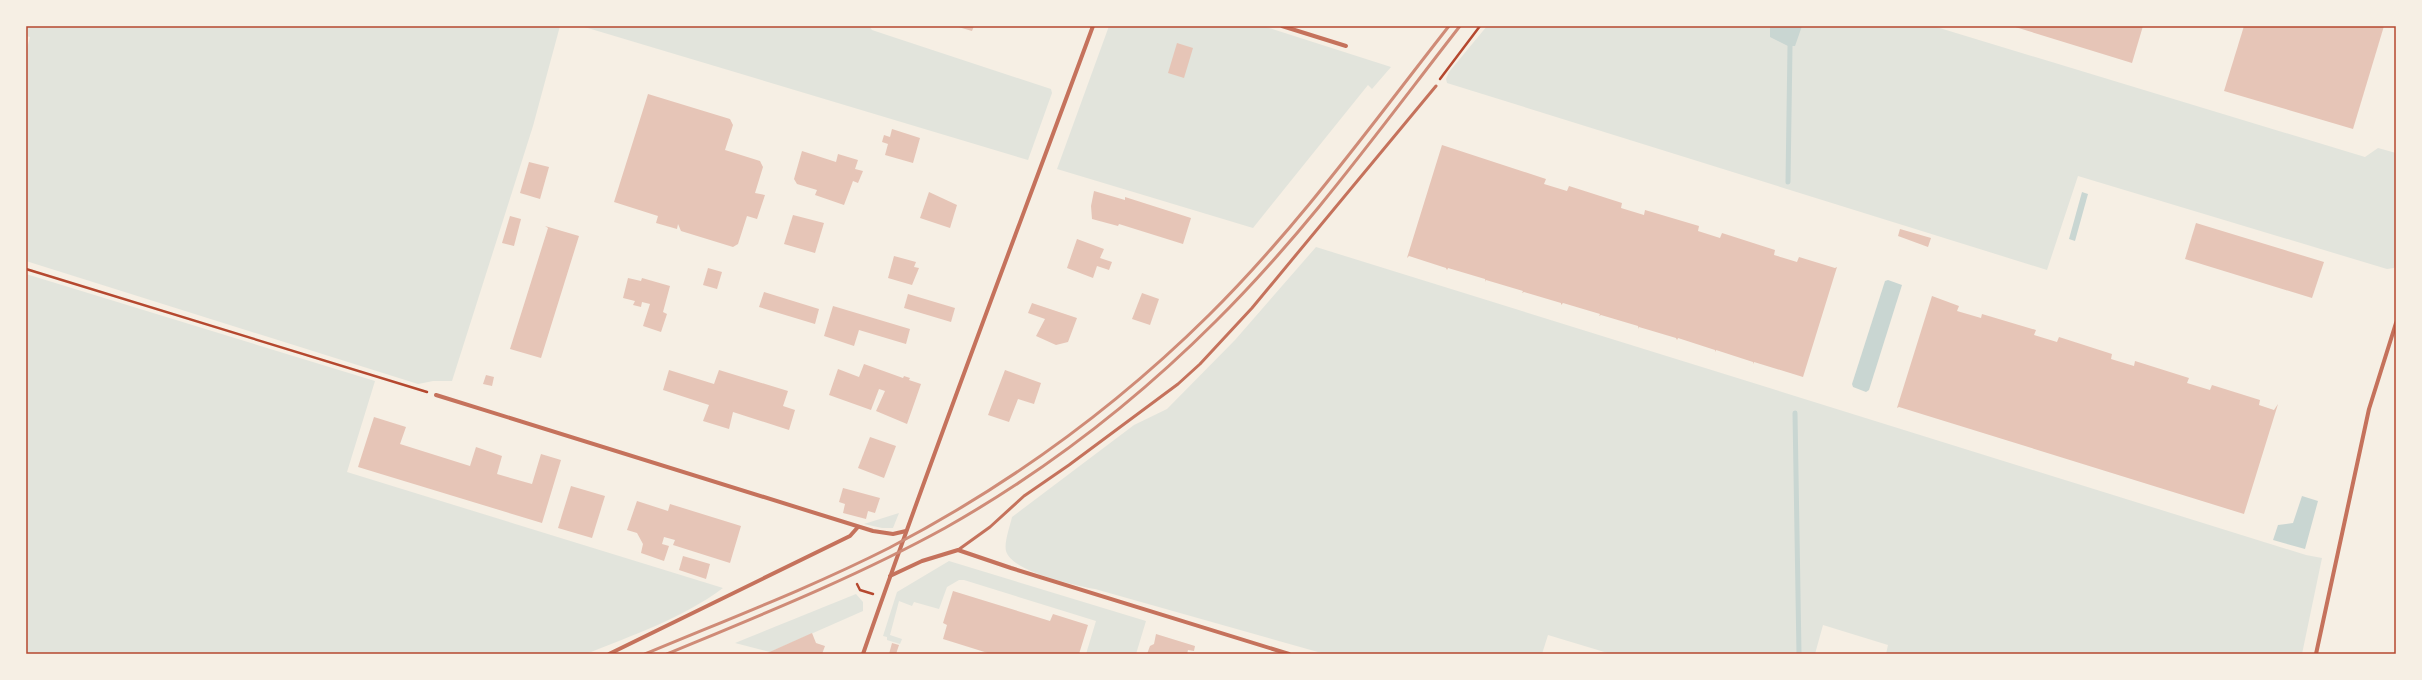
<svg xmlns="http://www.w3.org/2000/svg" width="2422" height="680" viewBox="0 0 2422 680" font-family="'Roboto Serif',serif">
<rect width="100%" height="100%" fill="#f6efe4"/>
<g fill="#e2e4dc">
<polygon points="26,26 560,26 533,126 452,381 433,381 418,384 26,261 26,53 30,37 26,36"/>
<polygon points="581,26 869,26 872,30 890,36 1051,89 1052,93 1028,160"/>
<polygon points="1109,26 1263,26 1391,67 1372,89 1368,85 1253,228 1057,169"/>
<polygon points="1487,26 1933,26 2365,157 2378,148 2396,153 2396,264 2394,268 2387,269 2078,176 2047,270 1447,83 1446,79 1449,72"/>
<path d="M 1316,247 L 2306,555 L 2322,558 L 2302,654 L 1886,654 L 1888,645 L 1823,625 L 1815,654 L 1611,654 L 1548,635 L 1542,654 L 1325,654 L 1095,589 C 1075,585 1012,572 1006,551 C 1004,542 1010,526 1012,517 L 1134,425 L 1167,409 L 1235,340 Z"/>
<path d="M 26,274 L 375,381 L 347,472 L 723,588 C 683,618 633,635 586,654 L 26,654 Z"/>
<polygon points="899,513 893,528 882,528 864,524"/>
<polygon points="949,561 1146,621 1136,654 1086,654 1096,621 964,580 959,580 947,587 939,609 914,602 912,606 899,601 890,635 902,639 900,644 887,640 887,637 883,636 897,592"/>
<polygon points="856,594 863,602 863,611 770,652 735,643"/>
</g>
<g fill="#c9d6d2">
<polygon points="1770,26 1802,26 1795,46 1788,46 1770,37"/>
<polygon points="2082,192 2088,194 2075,241 2069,239"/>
<polygon points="1888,280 1902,285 1869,390 1866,392 1853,387 1852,384 1885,281"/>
<polygon points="2302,496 2318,501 2305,549 2273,540 2278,525 2293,523"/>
</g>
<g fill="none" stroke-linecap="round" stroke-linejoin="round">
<g stroke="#c9d6d2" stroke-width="5">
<polyline points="1788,182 1790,46"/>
<polyline points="1795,413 1799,654"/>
</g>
</g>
<g fill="#e6c5b7">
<polygon points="955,26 974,26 972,31"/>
<polygon points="2012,26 2143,26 2132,63"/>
<polygon points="2244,26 2384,26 2353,129 2224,91"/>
<polygon points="1177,43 1193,48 1184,78 1168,73"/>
<polygon points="648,94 730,119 733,125 725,150 760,161 763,167 755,193 765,195 757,219 747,216 738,244 733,247 681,231 678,224 677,229 656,223 658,216 614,202"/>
<polygon points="892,129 920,138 913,163 885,155 888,144 882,142 884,135 890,137"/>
<polygon points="1442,145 1546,179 1544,184 1567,191 1569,186 1622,203 1621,208 1644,215 1645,210 1699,226 1698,231 1720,238 1722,233 1775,250 1774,255 1797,262 1799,257 1835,268 1837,267 1803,377 1754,362 1754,364 1753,362 1716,350 1716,352 1715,350 1678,338 1677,340 1676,338 1639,327 1639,329 1638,326 1601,315 1599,316 1600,314 1563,303 1561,305 1561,303 1524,292 1522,293 1523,291 1486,280 1486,282 1485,279 1448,268 1447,270 1446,268 1409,256 1407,258"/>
<polygon points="802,151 836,162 838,154 858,160 855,169 863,171 858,183 853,181 844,205 815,195 817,190 797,184 794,179"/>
<polygon points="529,162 549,167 540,199 520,193"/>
<polygon points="1094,191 1125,200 1125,197 1191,218 1183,244 1119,224 1118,226 1092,219 1091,206"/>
<polygon points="929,192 957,205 950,228 920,218"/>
<polygon points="793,215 824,223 815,253 784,244"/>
<polygon points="510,216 521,219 514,246 502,243"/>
<polygon points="2196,223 2324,262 2312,298 2185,259"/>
<polygon points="545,226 579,236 541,358 510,349 548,228"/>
<polygon points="1900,229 1931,238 1928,247 1898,236"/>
<polygon points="1077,239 1104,249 1100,258 1112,262 1109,270 1097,266 1093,278 1067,268"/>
<polygon points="894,256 916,262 914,267 919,268 912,285 888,278"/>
<polygon points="708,268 722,272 717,289 703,285"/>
<polygon points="628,278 641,281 642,278 670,286 663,312 667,314 661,332 643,326 650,304 642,302 641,307 633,305 635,301 623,298"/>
<polygon points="764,292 819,309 815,324 759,307"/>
<polygon points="1142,293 1159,299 1150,325 1132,319"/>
<polygon points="908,294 955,308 951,322 904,308"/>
<polygon points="1932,296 1959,306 1957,311 1981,318 1982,314 2036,330 2034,335 2057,342 2059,337 2112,354 2111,359 2134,366 2135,361 2189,378 2187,383 2210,390 2212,385 2260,400 2259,405 2274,410 2278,404 2244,514 1899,407 1897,408"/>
<polygon points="1032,303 1077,318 1068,342 1056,345 1036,336 1045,319 1028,313"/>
<polygon points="833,306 910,329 906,344 859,330 854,346 824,336"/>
<polygon points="864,364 903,378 904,376 910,378 909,380 921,384 907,424 876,411 885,391 879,389 871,410 829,395 838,369 859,377"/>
<polygon points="669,370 714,384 719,370 788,391 783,406 795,410 789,430 733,412 729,429 703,421 709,405 663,390"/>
<polygon points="1005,370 1041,383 1034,404 1018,399 1009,422 988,415"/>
<polygon points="486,375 494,377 492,386 483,384"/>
<polygon points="374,417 406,427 400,444 470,466 476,447 502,456 497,474 532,484 541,454 561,460 542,523 358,467"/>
<polygon points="870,437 896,446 884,478 858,468"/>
<polygon points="571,486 605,496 592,538 558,528"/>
<polygon points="843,488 880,498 875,513 868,511 866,519 843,513 845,504 839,502"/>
<polygon points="637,501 668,511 670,504 741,526 730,563 673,545 675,540 664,537 662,544 669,546 664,561 641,553 643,544 637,533 627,530"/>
<polygon points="683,556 710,564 706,579 679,570"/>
<polygon points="953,591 1050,621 1053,614 1088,625 1079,654 991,654 943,639 947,625 943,623"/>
<polygon points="812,633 816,643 825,646 822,654 765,654"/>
<polygon points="1156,634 1195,646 1194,651 1188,650 1187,654 1147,654 1150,646 1154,644"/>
<polygon points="892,643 899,645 896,654 889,654"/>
</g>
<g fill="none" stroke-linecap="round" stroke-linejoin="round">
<g stroke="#b5482f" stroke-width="2.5">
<polyline points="1440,79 1480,26"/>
<polyline points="26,269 427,392"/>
<polyline points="857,584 860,590 873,594"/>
</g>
<polyline stroke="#c5725c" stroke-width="3" points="958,550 990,527 1024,496 1069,465 1178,384 1200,364 1252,308 1436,86"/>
<g stroke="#c5725c" stroke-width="4">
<polyline points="1282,26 1346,46"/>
<polyline points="436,395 873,531 893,534 906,531"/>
<polyline points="890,576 922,561 958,550 1011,568 1289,654"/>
<polyline points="609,654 850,536 858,527"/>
<path d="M 863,654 C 936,443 1016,235 1093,26"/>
<polyline points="2316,654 2369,409 2396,323"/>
</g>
<g stroke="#cf8b77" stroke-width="3">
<path d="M 645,654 C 726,620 810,588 889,548 C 1006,487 1115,408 1209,315 C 1298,227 1372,124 1449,26"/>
<path d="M 667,654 C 761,615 856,577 945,528 C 1044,472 1136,401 1216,321 C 1307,231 1382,126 1460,26"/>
</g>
</g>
<rect width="2422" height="680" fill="none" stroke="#f6efe4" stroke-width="54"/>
<rect x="27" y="27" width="2368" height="626" fill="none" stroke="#b5482f" stroke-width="1.5"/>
</svg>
